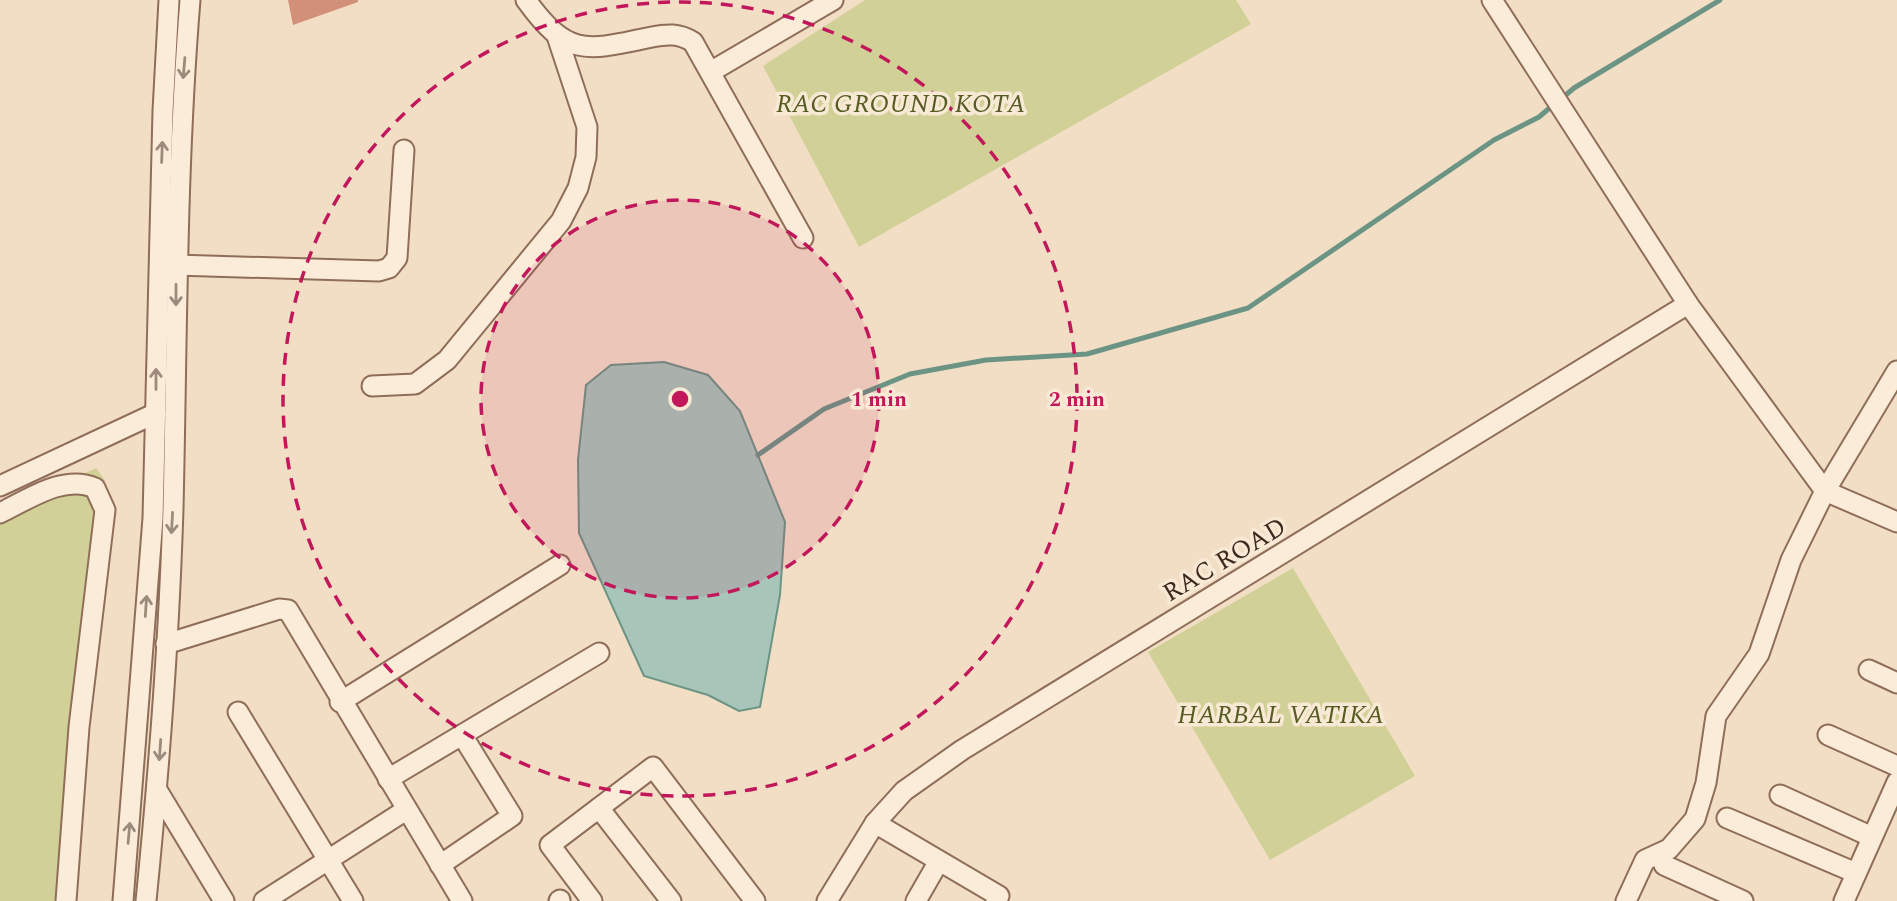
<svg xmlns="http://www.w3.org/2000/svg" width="1897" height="901" viewBox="0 0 1897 901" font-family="Spectral,serif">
<rect width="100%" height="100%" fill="#f2dec5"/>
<g fill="#d1d097">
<polygon points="865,0 1236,0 1251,24 859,247 763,66"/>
<polygon points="96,468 105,480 74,901 0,901 0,513"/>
<polygon points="1293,568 1415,776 1270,860 1148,652"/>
</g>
<polygon fill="#a7c5b8" stroke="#6c9484" stroke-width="2" points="664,362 708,375 740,411 785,522 780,595 760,707 739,711 708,695 644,676 579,533 578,460 586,385 611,365"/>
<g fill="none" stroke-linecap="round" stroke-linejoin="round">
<g stroke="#6c9484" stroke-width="5">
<polyline points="1561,99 1574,88 1720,0"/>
<polyline points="758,455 824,409 910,374 986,360 1087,354 1248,308 1494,140 1539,117 1553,105"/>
</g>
</g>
<polygon fill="#d39078" points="288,0 358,0 358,2 293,25"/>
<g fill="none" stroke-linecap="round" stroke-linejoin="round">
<defs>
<g id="minor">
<path d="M 526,0 C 568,58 586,51 652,37 C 667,34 679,33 693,42 L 803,238"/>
<polyline points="1492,0 1688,304 1825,491 1897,522"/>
<polyline points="712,71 833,0"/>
<polyline points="175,265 379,271 389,268 397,258 404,150"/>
<polyline points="372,386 415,384 447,360 561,221 578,188 586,157 587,127 557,36"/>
<polyline points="0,486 156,413"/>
<path d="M 0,513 C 29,499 64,474 95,488 L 105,510 L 79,727 L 66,901"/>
<polyline points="166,644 279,609 288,610 462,901"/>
<polyline points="1869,670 1897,683"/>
<polyline points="340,702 560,565"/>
<polyline points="238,712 353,901"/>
<polyline points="1828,735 1897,766"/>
<polyline points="388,779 599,653"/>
<polyline points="157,790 224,901"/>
<polyline points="1780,795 1872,837"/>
<polyline points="599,808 671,901"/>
<polyline points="1727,818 1856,873"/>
<polyline points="875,823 999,896 996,901"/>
<polyline points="440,865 512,816 462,735"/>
<polyline points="1664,865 1743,901"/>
<polyline points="123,901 153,518 163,111 169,0"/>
<path d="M 146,901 C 159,771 169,640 173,509 C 177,339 176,170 190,0"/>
<polyline points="264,901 406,810"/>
<polyline points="559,901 560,900"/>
<polyline points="592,901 550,845 653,767 755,901"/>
<polyline points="827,901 875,823 904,791 962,750 1688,304"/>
<polyline points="916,901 939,861"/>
<polyline points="1626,901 1645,860 1669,849 1695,819 1706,783 1716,716 1759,654 1791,560 1825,491 1897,371"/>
<polyline points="1844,901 1897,782"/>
</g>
</defs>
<use href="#minor" stroke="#8f6e59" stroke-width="23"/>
<use href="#minor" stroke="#fbecd9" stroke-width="19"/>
</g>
<defs><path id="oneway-shaft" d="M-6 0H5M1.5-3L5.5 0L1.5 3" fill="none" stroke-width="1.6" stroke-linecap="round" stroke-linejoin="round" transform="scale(1.75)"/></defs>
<g stroke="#9c8a7c">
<use href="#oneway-shaft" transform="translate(184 68) rotate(95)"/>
<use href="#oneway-shaft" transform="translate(162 152) rotate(-88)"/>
<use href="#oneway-shaft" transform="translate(176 295) rotate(90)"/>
<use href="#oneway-shaft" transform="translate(156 379) rotate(-90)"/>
<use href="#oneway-shaft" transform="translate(172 523) rotate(93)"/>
<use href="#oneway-shaft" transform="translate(146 606) rotate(-86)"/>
<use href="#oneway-shaft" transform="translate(160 750) rotate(94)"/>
<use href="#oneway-shaft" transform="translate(129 833) rotate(-85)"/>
</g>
<circle cx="680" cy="399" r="199" fill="#c2185b" fill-opacity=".12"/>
<g fill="none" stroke="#c2185b" stroke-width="3.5" stroke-dasharray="12 9">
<circle cx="680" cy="399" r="199"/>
<circle cx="680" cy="399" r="397"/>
</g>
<g text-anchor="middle" stroke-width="7" stroke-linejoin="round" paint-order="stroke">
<g font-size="26" font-style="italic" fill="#565c23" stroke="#f8e9d5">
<text x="901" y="112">RAC GROUND KOTA</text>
<text x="1281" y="723">HARBAL VATIKA</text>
</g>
<g font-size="26" fill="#3e291e" stroke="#f8e9d5">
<text transform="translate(1224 559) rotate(-31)" y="9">RAC ROAD</text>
</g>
</g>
<circle cx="680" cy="399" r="10" fill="#c2185b" stroke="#f8e9d5" stroke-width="3.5"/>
<g font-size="21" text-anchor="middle" font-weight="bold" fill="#c2185b" stroke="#f8e9d5" stroke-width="7" stroke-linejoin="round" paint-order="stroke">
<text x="879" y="406">1 min</text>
<text x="1077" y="406">2 min</text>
</g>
</svg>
